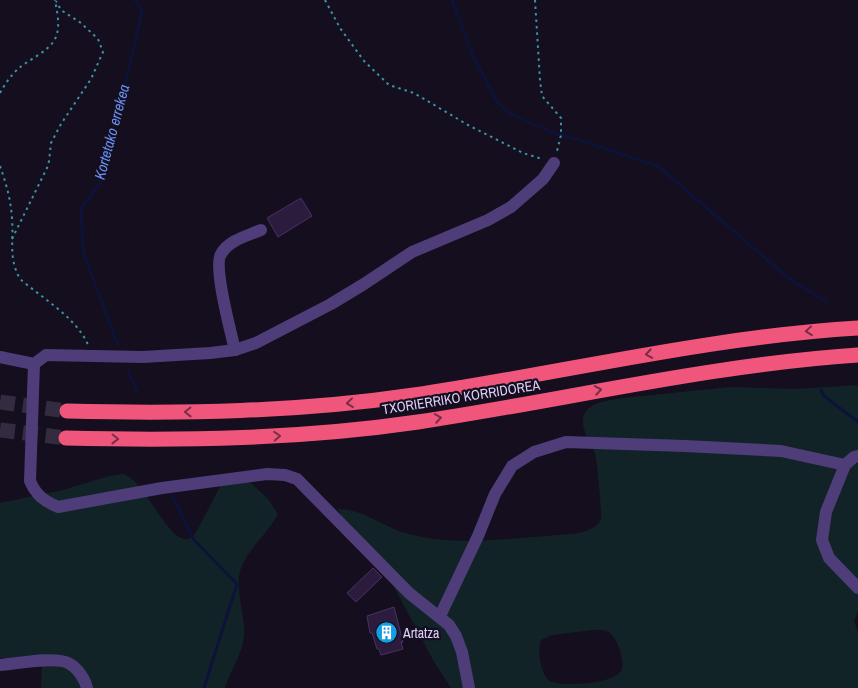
<svg xmlns="http://www.w3.org/2000/svg" width="858" height="688" viewBox="0 0 858 688" font-family="'Archivo Narrow',sans-serif">
<rect width="100%" height="100%" fill="#150e1e"/>
<g fill="#122328" fill-rule="evenodd">
<path d="M 858,385 L 858,611 L 854,621 L 858,632 L 858,688 L 451,688 L 433,660 L 387,574 L 341,516 L 338,509 C 364,509 384,528 409,534 C 454,546 500,539 546,536 C 562,534 584,536 597,525 C 599,523 600,522 601,519 C 602,513 597,459 595,453 C 592,446 587,439 585,432 C 575,404 603,401 623,398 L 730,387 L 795,389 ZM 593,630 C 598,630 604,629 608,632 C 617,636 626,662 621,671 C 613,684 562,687 549,681 C 540,672 537,652 541,640 L 552,635 Z"/>
<path d="M 123,474 C 147,481 167,544 189,539 L 195,534 L 221,485 L 249,481 L 268,499 L 278,514 C 268,533 249,548 241,568 C 234,589 245,612 244,634 C 243,654 231,669 225,688 L 41,688 L 42,663 L 32,657 L 0,658 L 0,503 L 63,490 L 109,476 Z"/>
</g>
<g fill="none" stroke-linecap="round" stroke-linejoin="round">
<g stroke="#0d1338" stroke-width="3">
<polyline points="452,0 473,56 497,102 509,113 553,133 576,139 658,166 792,281 828,302"/>
<polyline points="118,345 83,252 81,209 103,179 142,12 135,0"/>
<polyline points="128,371 137,391"/>
<polyline points="821,390 824,396 858,422"/>
<polyline points="172,495 194,540 237,584 204,688"/>
</g>
</g>
<g fill="#2b1c3d" stroke="#483067">
<polygon points="301,198 312,216 278,237 267,218"/>
<polygon points="373,568 382,577 356,602 347,593"/>
<polygon points="394,607 403,642 401,642 403,649 381,655 379,649 377,649 372,633 370,633 367,616"/>
</g>
<g fill="none" stroke-linecap="round" stroke-linejoin="round">
<g stroke="#332b3f" stroke-width="15" stroke-dasharray="15 8" stroke-linecap="butt">
<polyline points="0,402 67,411"/>
<polyline points="0,430 66,438"/>
</g>
<g stroke="#3893a6" stroke-width="2" stroke-dasharray="2.5 4" stroke-linecap="butt">
<polyline points="325,0 340,28 364,61 389,85 414,93 468,125 523,153 542,159"/>
<polyline points="535,0 540,80 542,96 561,118 561,135 557,151"/>
<path d="M 0,93 C 5,84 11,75 19,68 C 30,59 49,51 55,39 C 61,27 57,12 55,0"/>
<path d="M 0,166 C 6,183 11,200 12,219 C 14,242 8,257 20,279 C 42,298 77,318 88,345"/>
<polyline points="12,239 47,168 49,161 51,143 61,124 91,79 103,52 98,39 81,23 61,10 56,1"/>
</g>
<g stroke="#4e3d79" stroke-width="12">
<path d="M 235,350 C 231,333 213,266 221,254 C 229,240 247,236 261,230"/>
<polyline points="0,357 34,364 46,355 143,357 210,353 235,350 256,343 331,304 364,284 412,252 488,220 511,207 543,179 554,163"/>
<path d="M 34,364 L 30,481 C 36,495 44,501 58,507 L 162,488 L 267,474 L 285,475 L 297,479 L 409,593 L 449,625 L 456,636 L 462,652 L 469,688"/>
<polyline points="858,456 854,457 845,465 826,512 822,540 829,558 858,588"/>
<polyline points="440,616 478,536 495,494 512,466 534,452 566,442 685,446 781,451 845,465"/>
<path d="M 0,665 C 15,664 55,656 68,663 C 77,667 85,679 87,688"/>
</g>
<g stroke="#f0567b" stroke-width="15">
<path d="M 67,411 C 183,414 299,412 414,395 C 563,373 708,337 858,328"/>
<path d="M 66,438 C 184,441 301,439 418,422 C 565,400 709,365 858,355"/>
</g>
</g>
<defs><path id="oneway-chevron" d="M-2-3.5L2.5 0L-2 3.5" fill="none" stroke-width="1.6" stroke-linecap="round" stroke-linejoin="round" transform="scale(1.25)"/></defs>
<g stroke="#782e48">
<use href="#oneway-chevron" transform="translate(809 331) rotate(174)"/>
<use href="#oneway-chevron" transform="translate(649 354) rotate(170)"/>
<use href="#oneway-chevron" transform="translate(598 390) rotate(-10)"/>
<use href="#oneway-chevron" transform="translate(350 403) rotate(174)"/>
<use href="#oneway-chevron" transform="translate(188 412) rotate(179)"/>
<use href="#oneway-chevron" transform="translate(438 418) rotate(-9)"/>
<use href="#oneway-chevron" transform="translate(277 436) rotate(-4)"/>
<use href="#oneway-chevron" transform="translate(115 439) rotate(1)"/>
</g>
<defs>
<symbol id="building-disc" viewBox="-11 -11 22 22"><circle r="9.5" fill="#149de2" stroke="#150e1e"/><path d="M-4-6H4V6H1V3H-1V6H-4ZM-2.5-4.3h1.7v1.8h-1.7ZM.8-4.3h1.7v1.8H.8ZM-2.5-1h1.7V.8h-1.7ZM.8-1h1.7V.8H.8Z" fill="#fff"/></symbol>
</defs>
<g fill-rule="evenodd">
<use href="#building-disc" x="374" y="620" width="25" height="25"/>
</g>
<g text-anchor="middle" stroke-width="4.5" stroke-linejoin="round" paint-order="stroke">
<g font-size="14" fill="#dfd0fb" stroke="#150e1e">
<text transform="translate(461 397) rotate(-9)" y="5">TXORIERRIKO KORRIDOREA</text>
</g>
<g font-size="14" fill="#dfd0fb" stroke="#150e1e" text-anchor="start">
<text x="403" y="638">Artatza</text>
</g>
<g font-size="15" font-style="italic" fill="#6790f1" stroke="#150e1e">
<text transform="translate(112 132) rotate(-75)" y="5">Kortetako errekea</text>
</g>
</g>
</svg>
